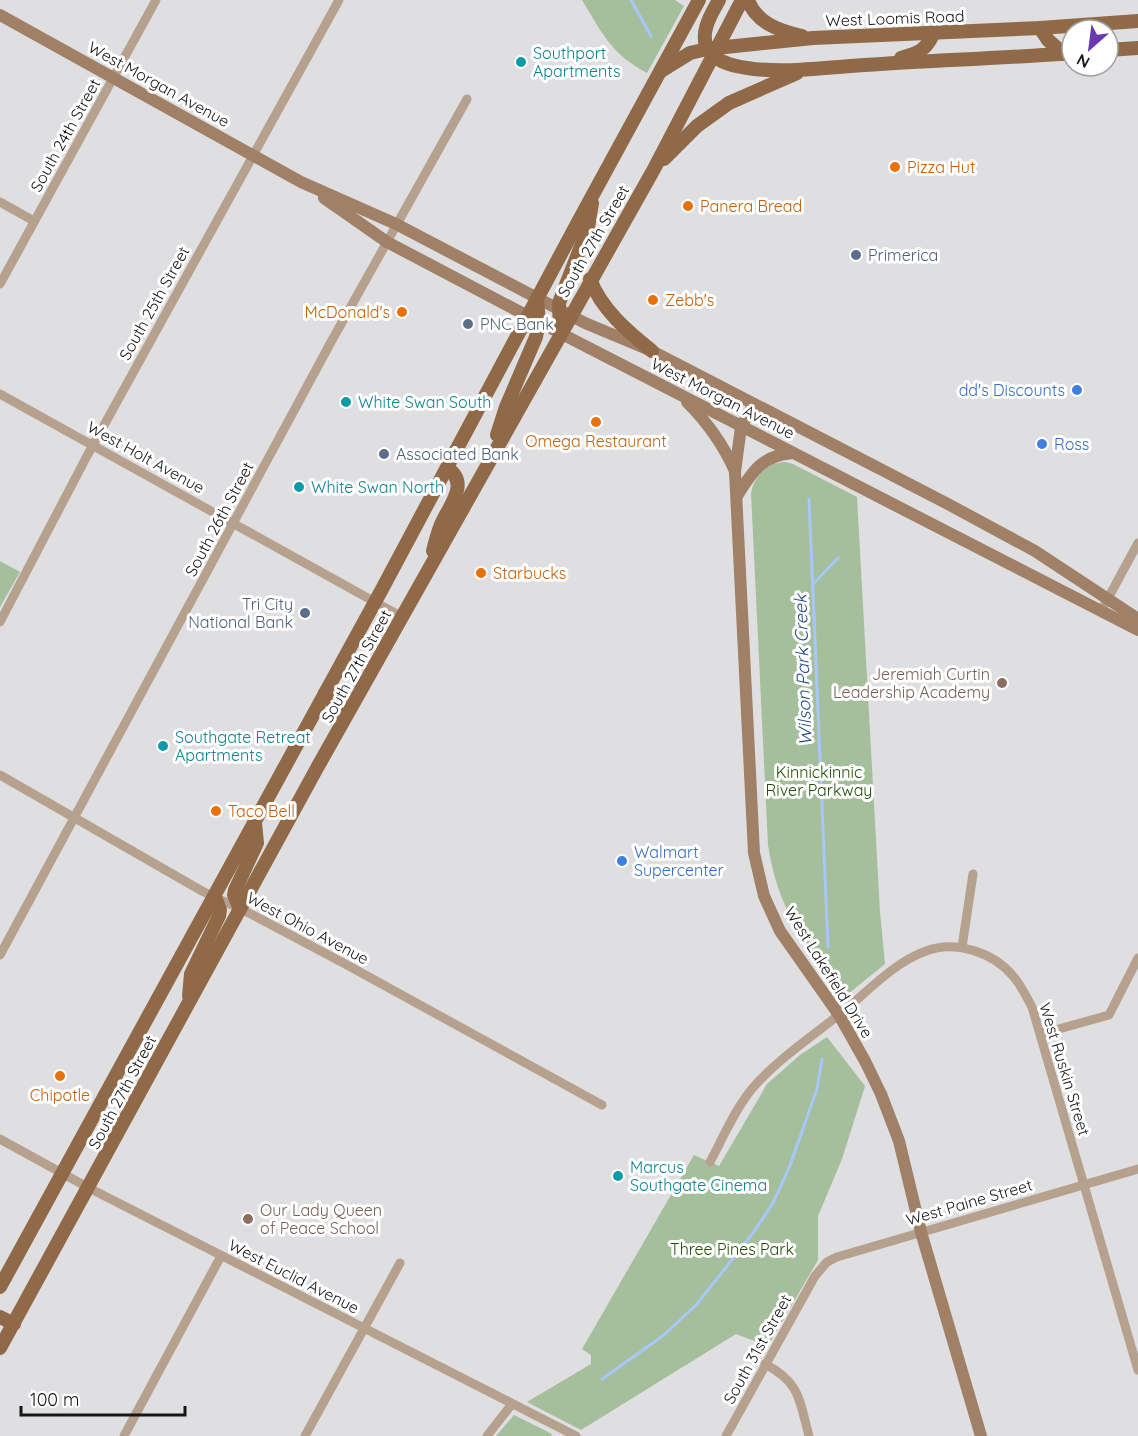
<svg xmlns="http://www.w3.org/2000/svg" width="1138" height="1436" viewBox="0 0 1138 1436" font-family="Quicksand,sans-serif">
<rect width="100%" height="100%" fill="#dfdfe1"/>
<g fill="#a5be9b">
<path d="M 582,0 L 675,0 L 684,6 L 647,73 C 610,53 603,34 582,0 Z"/>
<path d="M 785,462 L 793,464 L 857,497 L 880,912 L 885,964 L 848,994 L 840,992 C 803,939 778,910 768,845 L 751,493 C 755,475 766,463 785,462 Z"/>
<polygon points="0,561 20,572 0,607"/>
<polygon points="827,1037 865,1086 842,1159 818,1216 818,1260 768,1346 736,1334 581,1430 527,1402 591,1364 591,1355 582,1349 694,1155 719,1166 767,1084 800,1055"/>
<polygon points="514,1415 552,1434 551,1436 496,1436"/>
</g>
<g fill="none" stroke-linecap="round" stroke-linejoin="round">
<g stroke="#a8c7fb" stroke-width="3">
<polyline points="631,0 651,36"/>
<polyline points="809,499 828,947"/>
<polyline points="813,584 838,558"/>
<polyline points="602,1379 664,1335 697,1304 753,1233 773,1203 789,1168 817,1089 822,1059"/>
</g>
<g stroke="#b6a08e" stroke-width="9">
<polyline points="0,202 34,221"/>
<polyline points="0,284 156,0"/>
<polyline points="0,394 402,617"/>
<polyline points="1105,604 1138,543"/>
<polyline points="0,622 87,456 339,0"/>
<polyline points="0,775 202,891 253,915 349,966 602,1105"/>
<polyline points="962,947 973,874"/>
<polyline points="0,955 331,342 467,99"/>
<polyline points="1041,1034 1109,1015 1138,958"/>
<polyline points="0,1139 89,1188 576,1436"/>
<path d="M 710,1162 C 723,1138 734,1111 751,1090 C 777,1059 813,1036 845,1010 C 869,990 895,962 926,951 C 955,940 993,952 1013,976 C 1021,985 1026,996 1032,1007 L 1138,1370"/>
<path d="M 765,1364 C 801,1383 799,1400 809,1436"/>
<polyline points="124,1436 221,1256"/>
<polyline points="305,1436 400,1263"/>
<polyline points="487,1436 512,1404"/>
<polyline points="726,1436 815,1276 827,1262 837,1257 1138,1169"/>
</g>
<g stroke="#a08066" stroke-width="12">
<polyline points="0,15 301,182 396,224 585,323 652,351 946,503 1035,551 1138,619"/>
<polyline points="324,198 387,242 560,333 1138,630"/>
<path d="M 687,402 C 708,423 723,444 735,471"/>
<polyline points="754,404 741,427 735,472 754,853 764,896 780,931 839,1015 865,1061 881,1094 899,1141 921,1232 981,1436"/>
<path d="M 737,496 C 752,472 762,455 793,453"/>
</g>
<g stroke="#906948" stroke-width="14">
<path d="M 719,0 C 711,14 698,35 709,51 C 718,64 739,67 754,69 C 796,73 839,66 881,64 C 945,60 1008,58 1072,53"/>
<path d="M 748,0 C 756,23 780,31 802,36"/>
<polyline points="1040,28 1048,40 1064,54"/>
<polyline points="1108,50 1138,48"/>
<path d="M 901,58 C 917,53 926,51 933,34"/>
<polyline points="661,71 690,53 707,49 813,38 1040,28 1138,21"/>
<polyline points="664,159 697,126 729,103 797,73"/>
<path d="M 590,279 C 601,309 628,332 652,351"/>
<polyline points="560,333 559,303 588,228 592,203"/>
<polyline points="497,435 506,407 536,337 539,322 537,300"/>
<path d="M 433,551 C 435,543 437,535 440,527 C 446,509 472,484 447,468"/>
<polyline points="325,693 333,703 342,723"/>
<polyline points="240,909 234,895 235,890 257,843 255,823"/>
<polyline points="189,996 191,974 219,916 220,910 215,897"/>
<polyline points="0,1287 381,591 578,222 699,0"/>
<polyline points="0,1317 14,1324"/>
<polyline points="0,1348 317,768 654,169 742,0"/>
</g>
</g>
<g fill="#0f9aa8" stroke="#fff" stroke-width="2">
<circle cx="521" cy="62" r="6"/>
<circle cx="346" cy="402" r="6"/>
<circle cx="299" cy="487" r="6"/>
<circle cx="163" cy="746" r="6"/>
<circle cx="618" cy="1176" r="6"/>
</g>
<g fill="#e8710a" stroke="#fff" stroke-width="2">
<circle cx="895" cy="167" r="6"/>
<circle cx="688" cy="206" r="6"/>
<circle cx="653" cy="300" r="6"/>
<circle cx="402" cy="312" r="6"/>
<circle cx="596" cy="422" r="6"/>
<circle cx="481" cy="573" r="6"/>
<circle cx="216" cy="811" r="6"/>
<circle cx="60" cy="1076" r="6"/>
</g>
<g fill="#5c6f8a" stroke="#fff" stroke-width="2">
<circle cx="856" cy="255" r="6"/>
<circle cx="468" cy="324" r="6"/>
<circle cx="384" cy="454" r="6"/>
<circle cx="305" cy="613" r="6"/>
</g>
<g fill="#3f7fe0" stroke="#fff" stroke-width="2">
<circle cx="1077" cy="390" r="6"/>
<circle cx="1042" cy="444" r="6"/>
<circle cx="622" cy="861" r="6"/>
</g>
<g fill="#8d6e63" stroke="#fff" stroke-width="2">
<circle cx="1002" cy="683" r="6"/>
<circle cx="248" cy="1219" r="6"/>
</g>
<g text-anchor="middle" stroke-width="6" stroke-linejoin="round" paint-order="stroke">
<g font-size="16" fill="#161616" stroke="#fff">
<text transform="translate(895 18) rotate(-2)" y="6">West Loomis Road</text>
<text transform="translate(159 84) rotate(29)" y="6">West Morgan Avenue</text>
<text transform="translate(65 135) rotate(-61)" y="6">South 24th Street</text>
<text transform="translate(593 241) rotate(-60)" y="6">South 27th Street</text>
<text transform="translate(154 303) rotate(-61)" y="6">South 25th Street</text>
<text transform="translate(723 398) rotate(27)" y="6">West Morgan Avenue</text>
<text transform="translate(146 457) rotate(29)" y="6">West Holt Avenue</text>
<text transform="translate(219 519) rotate(-62)" y="6">South 26th Street</text>
<text transform="translate(356 666) rotate(-61)" y="6">South 27th Street</text>
<text transform="translate(308 928) rotate(28)" y="6">West Ohio Avenue</text>
<text transform="translate(829 972) rotate(58)" y="6">West Lakefield Drive</text>
<text transform="translate(1065 1069) rotate(73)" y="6">West Ruskin Street</text>
<text transform="translate(122 1092) rotate(-62)" y="6">South 27th Street</text>
<text transform="translate(969 1202) rotate(-16)" y="6">West Paine Street</text>
<text transform="translate(294 1276) rotate(27)" y="6">West Euclid Avenue</text>
<text transform="translate(757 1349) rotate(-61)" y="6">South 31st Street</text>
</g>
<g font-size="16" fill="#0d838f" stroke="#fff" text-anchor="start">
<text x="533" y="59">Southport<tspan x="533" dy="18">Apartments</tspan></text>
<text x="358" y="408">White Swan South</text>
<text x="311" y="493">White Swan North</text>
<text x="175" y="743">Southgate Retreat<tspan x="175" dy="18">Apartments</tspan></text>
<text x="630" y="1173">Marcus<tspan x="630" dy="18">Southgate Cinema</tspan></text>
</g>
<g font-size="16" fill="#c56008" stroke="#fff" text-anchor="start">
<text x="907" y="173">Pizza Hut</text>
<text x="700" y="212">Panera Bread</text>
<text x="665" y="306">Zebb's</text>
<text x="390" y="318" text-anchor="end">McDonald's</text>
<text x="596" y="447" text-anchor="middle">Omega Restaurant</text>
<text x="493" y="579">Starbucks</text>
<text x="228" y="817">Taco Bell</text>
<text x="60" y="1101" text-anchor="middle">Chipotle</text>
</g>
<g font-size="16" fill="#4e5e75" stroke="#fff" text-anchor="start">
<text x="868" y="261">Primerica</text>
<text x="480" y="330">PNC Bank</text>
<text x="396" y="460">Associated Bank</text>
<text x="293" y="610" text-anchor="end">Tri City<tspan x="293" dy="18">National Bank</tspan></text>
</g>
<g font-size="16" fill="#366cbe" stroke="#fff" text-anchor="start">
<text x="1065" y="396" text-anchor="end">dd's Discounts</text>
<text x="1054" y="450">Ross</text>
<text x="634" y="858">Walmart<tspan x="634" dy="18">Supercenter</tspan></text>
</g>
<g font-size="16" fill="#785e54" stroke="#fff" text-anchor="end">
<text x="990" y="680">Jeremiah Curtin<tspan x="990" dy="18">Leadership Academy</tspan></text>
<text x="260" y="1216" text-anchor="start">Our Lady Queen<tspan x="260" dy="18">of Peace School</tspan></text>
</g>
<g font-size="16" fill="#234f05" stroke="#fff">
<text x="819" y="778">Kinnickinnic<tspan x="819" dy="18">River Parkway</tspan></text>
<text x="732" y="1255">Three Pines Park</text>
</g>
<g font-size="18" font-style="italic" fill="#274b88" stroke="#fff">
<text transform="translate(803 670) rotate(-92)" y="6">Wilson Park Creek</text>
</g>
</g>
<g transform="translate(1090 48) rotate(208)"><circle r="28" fill="#ffffff" stroke="#a2a2a2" stroke-width="1.5"/>
<path d="M0-4.5L10 22L0 15L-10 22Z" fill="#6938b0"/>
<text y="-9" font-size="16" font-weight="bold" text-anchor="middle" fill="#161616">N</text>
</g>
<path d="M21 1406v9h164v-9" fill="none" stroke="#161616" stroke-width="3"/>
<text x="30" y="1406" font-size="18" fill="#161616" stroke="#ffffff" stroke-width="4.5" paint-order="stroke">100 m</text>
</svg>
